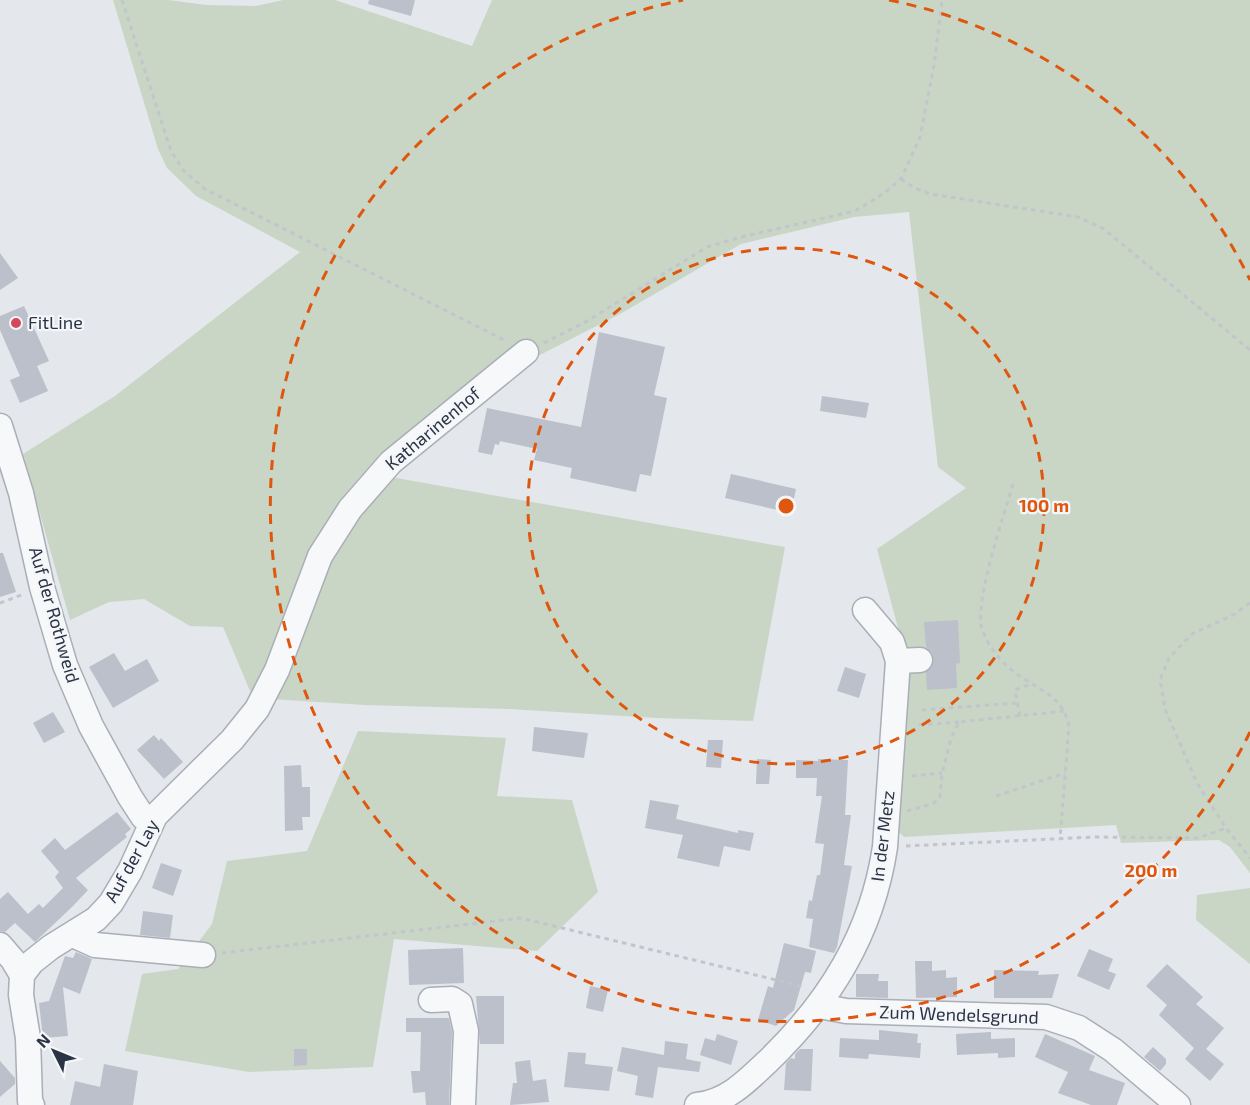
<svg xmlns="http://www.w3.org/2000/svg" width="1250" height="1105" viewBox="0 0 1250 1105" font-family="'Exo 2',sans-serif">
<rect width="100%" height="100%" fill="#e4e7ec"/>
<g fill="#c9d6c5">
<polygon points="113,0 168,0 207,5 256,6 283,0 335,0 472,46 492,0 1250,0 1250,873 1230,847 1219,840 1121,843 1116,825 904,837 894,827 906,658 877,549 966,488 938,467 909,212 854,217 741,244 620,314 532,359 391,477 785,547 753,721 656,718 510,709 365,705 253,698 223,627 190,626 144,599 109,602 70,620 23,454 115,396 300,252 196,196 167,168 158,149"/>
<polygon points="358,731 506,738 497,796 572,800 598,892 537,951 394,939 373,1067 249,1072 125,1051 142,974 178,969 212,924 227,861 307,851"/>
<polygon points="1250,888 1250,964 1196,920 1197,895"/>
</g>
<g fill="#bbc0ca">
<polygon points="369,0 415,0 411,16 368,4"/>
<polygon points="0,253 18,278 0,290"/>
<polygon points="24,306 49,361 37,366 48,391 20,403 10,380 20,376 0,330 0,316"/>
<polygon points="599,332 665,347 654,395 667,398 651,476 640,474 636,492 570,478 572,468 534,460 537,449 500,441 499,445 495,444 492,455 478,452 487,408 581,427"/>
<polygon points="822,396 869,403 866,418 820,411"/>
<polygon points="731,474 796,489 791,513 725,498"/>
<polygon points="0,553 3,553 16,592 0,597"/>
<polygon points="958,620 960,663 956,664 957,688 927,690 926,672 932,667 934,660 932,652 926,647 924,622"/>
<polygon points="114,653 125,671 147,659 159,681 113,708 89,667"/>
<polygon points="845,667 866,674 859,698 837,691"/>
<polygon points="53,712 65,732 44,743 33,723"/>
<polygon points="534,727 588,733 584,758 532,751"/>
<polygon points="154,735 159,741 161,738 183,762 164,779 137,750"/>
<polygon points="708,740 723,740 721,768 706,767"/>
<polygon points="757,759 771,760 769,784 756,784"/>
<polygon points="818,759 848,760 845,815 851,815 844,865 852,866 837,947 834,953 809,947 813,919 806,918 809,900 812,901 817,875 820,875 824,844 815,843 822,796 816,796 817,778 796,778 796,760 818,761"/>
<polygon points="301,765 302,787 310,787 310,817 302,817 303,830 285,831 284,766"/>
<polygon points="650,800 679,805 676,819 738,833 738,830 754,833 750,851 724,846 719,867 677,858 683,835 645,828"/>
<polygon points="117,812 131,829 125,834 127,837 76,878 88,890 73,906 35,942 15,923 5,932 0,931 0,899 8,892 28,914 39,904 43,908 63,888 55,877 59,872 41,851 55,838 65,850"/>
<polygon points="161,863 182,870 173,896 152,888"/>
<polygon points="143,911 173,915 170,938 140,935"/>
<polygon points="784,943 816,951 811,973 805,972 794,1010 776,1026 758,1020 768,986 773,988"/>
<polygon points="463,948 464,983 409,985 408,950"/>
<polygon points="1089,949 1113,959 1108,971 1116,974 1109,990 1077,976"/>
<polygon points="76,952 92,959 80,994 63,987 68,1036 43,1038 39,1003 49,1001 65,956 73,958"/>
<polygon points="915,961 932,961 932,971 946,970 946,978 957,977 957,997 916,998"/>
<polygon points="1167,964 1203,997 1196,1004 1224,1028 1206,1049 1224,1064 1210,1081 1185,1059 1194,1048 1159,1015 1167,1005 1146,986"/>
<polygon points="994,970 1039,971 1038,975 1059,974 1052,998 994,998"/>
<polygon points="856,974 879,974 878,981 888,981 888,998 856,997"/>
<polygon points="590,986 608,990 603,1012 586,1008"/>
<polygon points="476,996 504,996 504,1044 480,1044"/>
<polygon points="406,1018 449,1018 452,1032 449,1105 426,1105 425,1092 413,1093 411,1071 420,1071 421,1032 406,1032"/>
<polygon points="879,1030 918,1034 917,1043 921,1043 920,1058 869,1054 868,1059 839,1057 840,1038 879,1040"/>
<polygon points="991,1032 991,1039 1015,1038 1015,1057 998,1058 998,1053 957,1055 956,1034"/>
<polygon points="717,1034 738,1041 731,1065 700,1055 705,1038 715,1041"/>
<polygon points="1045,1034 1095,1056 1089,1070 1125,1083 1117,1105 1091,1105 1058,1093 1068,1072 1035,1057"/>
<polygon points="665,1041 688,1044 686,1059 701,1062 699,1072 658,1067 653,1098 635,1095 638,1076 617,1071 622,1047 664,1055"/>
<polygon points="1153,1047 1166,1059 1166,1064 1160,1071 1144,1057"/>
<polygon points="294,1049 307,1049 307,1065 294,1066"/>
<polygon points="800,1049 813,1049 811,1091 784,1090 786,1063 791,1058 795,1059 795,1054"/>
<polygon points="568,1052 586,1053 585,1064 613,1067 609,1091 564,1087"/>
<polygon points="530,1060 533,1081 546,1079 549,1102 510,1105 513,1083 517,1083 515,1062"/>
<polygon points="0,1061 15,1078 15,1084 0,1097"/>
<polygon points="104,1064 138,1071 133,1105 70,1105 75,1081 100,1087"/>
</g>
<g fill="none" stroke-linecap="round" stroke-linejoin="round">
<defs>
<g id="minor">
<polyline points="0,426 21,493 42,587 65,665 91,726 130,797 143,817 151,823"/>
<polyline points="898,661 920,660"/>
<polyline points="73,935 95,945 203,955"/>
<polyline points="0,945 13,960 22,975"/>
<polyline points="431,1000 452,999 460,1004 466,1031 463,1105"/>
<polyline points="819,1006 846,1011 1046,1017 1079,1028 1113,1050 1178,1105"/>
<polyline points="32,1105 30,1101 28,1038 21,995 22,975 32,962 51,947 96,919 111,903 130,871 155,816 232,740 257,709 277,670 320,556 350,509 391,462 526,352"/>
<path d="M 697,1105 C 726,1102 745,1083 766,1063 C 829,1003 872,934 885,847 L 898,661 L 892,642 L 865,610"/>
</g>
</defs>
<use href="#minor" stroke="#a9aeb7" stroke-width="27"/>
<g stroke="#c2c5cb" stroke-width="3" stroke-dasharray="4.5 4.5" stroke-linecap="butt">
<polyline points="122,0 171,151 184,171 205,189 506,341"/>
<polyline points="901,179 913,187 930,194 1078,217 1104,229 1250,350"/>
<polyline points="544,343 587,321 707,247 741,237 855,211 883,194 901,179 920,137 934,66 942,0"/>
<path d="M 1013,484 C 1004,515 974,602 982,629 C 989,649 1005,667 1023,678 C 1045,693 1062,697 1069,726 L 1060,839"/>
<polyline points="0,603 24,594"/>
<polyline points="1250,603 1235,614 1192,634 1169,658 1160,680 1165,709 1197,783 1226,828 1250,858"/>
<polyline points="922,710 1017,703"/>
<polyline points="1020,716 1015,690 1031,684"/>
<polyline points="919,725 959,722"/>
<polyline points="912,776 942,773"/>
<polyline points="996,796 1065,773"/>
<polyline points="907,811 933,804 940,797 942,773 951,739 959,722 1065,711"/>
<polyline points="906,846 1094,837 1198,838 1226,828"/>
<polyline points="222,953 521,918 805,987"/>
</g>
<use href="#minor" stroke="#f7f8fa" stroke-width="24"/>
</g>
<g fill="none" stroke="#df570f" stroke-width="3" stroke-dasharray="10 8">
<circle cx="786" cy="506" r="258"/>
<path d="M1250 732A516 516 0 1 1 683 0M889 0A516 516 0 0 1 1250 280"/>
</g>
<circle fill="#d1495b" stroke="#f4f6f9" stroke-width="2" cx="16" cy="323" r="6"/>
<g text-anchor="middle" stroke-width="4.5" stroke-linejoin="round" paint-order="stroke">
<g font-size="18" fill="#2b3445" stroke="#f4f6f9" text-anchor="start">
<text x="28" y="329">FitLine</text>
</g>
<g font-size="18" fill="#2b3445" stroke="#f4f6f9">
<text transform="translate(433 429) rotate(-40)" y="6">Katharinenhof</text>
<text transform="translate(54 615) rotate(74)" y="6">Auf der Rothweid</text>
<text transform="translate(883 836) rotate(-83)" y="6">In der Metz</text>
<text transform="translate(132 861) rotate(-61)" y="6">Auf der Lay</text>
<text transform="translate(959 1015) rotate(2)" y="6">Zum Wendelsgrund</text>
</g>
</g>
<circle cx="786" cy="506" r="9" fill="#df570f" stroke="#f4f6f9" stroke-width="3"/>
<g font-size="18" text-anchor="middle" font-weight="bold" fill="#df570f" stroke="#f4f6f9" stroke-width="4.5" stroke-linejoin="round" paint-order="stroke">
<text x="1044" y="512">100 m</text>
<text x="1151" y="877">200 m</text>
</g>
<g transform="translate(54 1051) rotate(313)" stroke="#f4f6f9" stroke-width="4.5" paint-order="stroke">
<path d="M0-4.5L10 22L0 15L-10 22Z" fill="#2b3445"/>
<text y="-9" font-size="16" font-weight="bold" text-anchor="middle" fill="#2b3445">N</text>
</g>
</svg>
